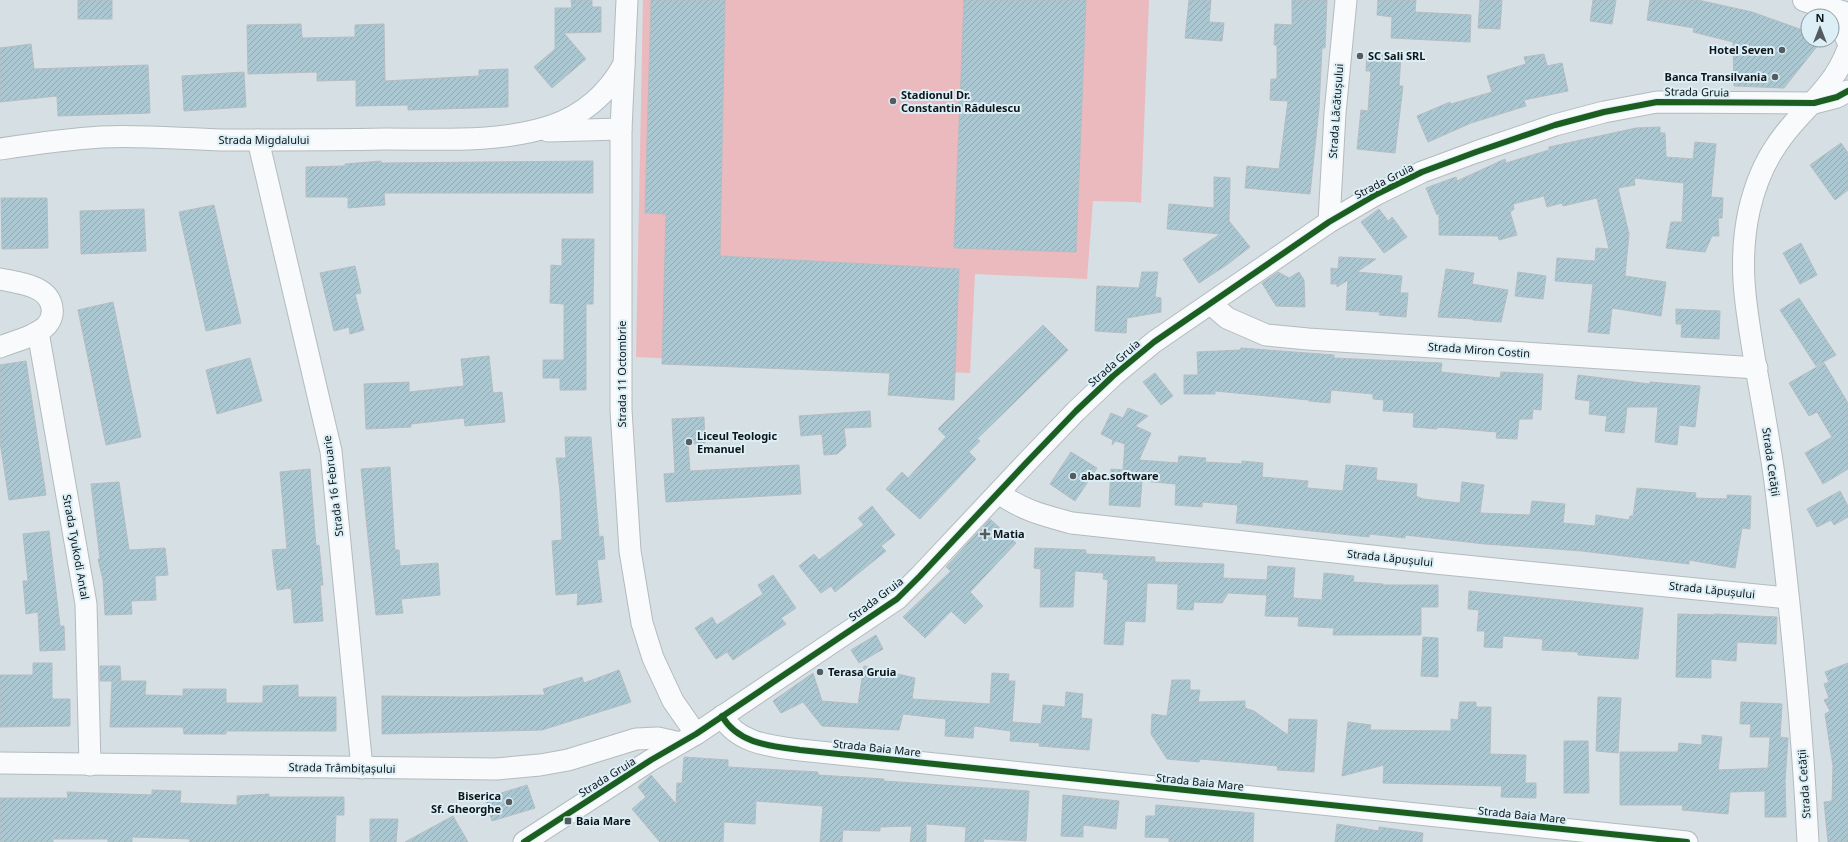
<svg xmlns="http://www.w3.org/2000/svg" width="1848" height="842" viewBox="0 0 1848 842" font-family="'Noto Sans',sans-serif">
<defs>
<pattern id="building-hatch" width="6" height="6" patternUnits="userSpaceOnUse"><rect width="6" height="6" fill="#abc7d2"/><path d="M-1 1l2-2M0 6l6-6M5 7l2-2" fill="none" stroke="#92aab4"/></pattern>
</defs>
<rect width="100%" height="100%" fill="#d5dfe4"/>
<polygon fill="#eababf" points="643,0 1149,0 1141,203 1136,202 1093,201 1087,279 975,274 970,373 636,357"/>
<g fill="url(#building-hatch)" stroke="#b5bdc1">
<rect x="78" y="0" width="34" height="19"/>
<polygon points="571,0 592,0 592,7 601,7 601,32 564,33 586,59 552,88 534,67 555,49 555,8 572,8"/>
<polygon points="651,0 725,0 720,256 959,269 954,400 888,395 890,373 662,364 666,214 645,213"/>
<polygon points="964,0 1086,0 1076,252 954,248"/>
<polygon points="1189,0 1211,0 1209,22 1224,23 1222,41 1185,38"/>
<polygon points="1292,0 1327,0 1325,48 1322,48 1319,108 1310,194 1245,188 1247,166 1279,169 1288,101 1270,100 1271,79 1277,79 1277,45 1274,45 1275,24 1292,25"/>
<polygon points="1378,0 1416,0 1415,12 1471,15 1470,42 1391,38 1392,17 1377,15"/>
<polygon points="1480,0 1502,0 1500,29 1478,28"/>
<polygon points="1593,0 1616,0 1612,24 1590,21"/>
<polygon points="1650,0 1698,0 1752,12 1808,32 1808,40 1822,40 1784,88 1734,86 1733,42 1693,32 1694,28 1647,20"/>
<polygon points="301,24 302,38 355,37 355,25 384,24 385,81 479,76 479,70 508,69 508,107 408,110 408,105 356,106 356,80 317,81 317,72 248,74 247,25"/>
<polygon points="31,44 34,69 148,65 150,113 58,116 57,96 0,102 0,48"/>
<polygon points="1367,52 1401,54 1399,86 1403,86 1395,153 1357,149 1361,110 1368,111 1371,71 1366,71"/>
<polygon points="1544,54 1547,66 1562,63 1568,91 1524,100 1526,106 1471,123 1428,142 1417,116 1450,102 1451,104 1492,92 1487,76 1526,64 1524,57"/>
<polygon points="244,72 246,107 184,111 182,76"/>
<polygon points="1660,127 1660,133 1665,133 1666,157 1693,159 1695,142 1716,144 1711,197 1723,198 1722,218 1718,218 1719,236 1712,236 1705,252 1666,248 1671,222 1682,222 1684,183 1634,178 1635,185 1618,188 1629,234 1625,276 1666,282 1661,316 1612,308 1609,334 1588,332 1593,284 1555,281 1557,258 1595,261 1596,248 1609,249 1597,198 1563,206 1562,203 1547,207 1544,196 1513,204 1514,209 1510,212 1517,235 1499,240 1498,236 1439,235 1439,213 1437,215 1426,188 1456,177 1457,181 1505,159 1506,163 1549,150 1549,147 1636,128"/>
<polygon points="1841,143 1848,153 1848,190 1835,200 1810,165"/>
<polygon points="381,161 381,163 593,161 593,193 384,193 385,205 348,208 348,197 306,197 306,167 345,166 345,164"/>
<polygon points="1214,177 1230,178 1229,221 1250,247 1228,264 1199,283 1183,259 1220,234 1167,229 1169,204 1214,208"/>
<polygon points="1,198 47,198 48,248 2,249"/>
<polygon points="214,205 241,323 206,331 179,212"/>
<polygon points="144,209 146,251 81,254 80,211"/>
<polygon points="1379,209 1388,221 1392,217 1407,237 1384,253 1361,222"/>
<polygon points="562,239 594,239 593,304 586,304 586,390 560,390 560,378 543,378 543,360 564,360 564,304 550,303 551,265 562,266"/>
<polygon points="1801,243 1817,275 1800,284 1783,253"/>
<polygon points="1339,257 1376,259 1357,272 1402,276 1400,293 1408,293 1406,317 1379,315 1380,312 1346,310 1348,280 1337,287 1337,284 1331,284 1331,268 1338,269"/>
<polygon points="355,266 361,293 355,294 364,330 350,334 349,327 334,331 320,273"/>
<polygon points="1446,269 1474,273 1472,284 1508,290 1501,322 1473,320 1473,319 1438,317"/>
<polygon points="1142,272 1158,272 1155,297 1161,298 1161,312 1127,318 1126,333 1095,331 1097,286 1139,288"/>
<polygon points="1278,272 1289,278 1299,272 1304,280 1305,307 1276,306 1262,283"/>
<polygon points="1518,272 1546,276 1543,299 1515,296"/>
<polygon points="1799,298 1836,355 1816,366 1780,310"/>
<polygon points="113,302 141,437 106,445 78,310"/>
<polygon points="1676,309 1720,311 1719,339 1681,337 1682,324 1676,324"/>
<polygon points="1043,325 1068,350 977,439 980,441 969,452 976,459 920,519 886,489 902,472 908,478 946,437 938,429"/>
<polygon points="1241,348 1334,355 1334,358 1442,363 1441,372 1500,378 1501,372 1543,374 1541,410 1533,409 1532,419 1519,419 1517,439 1496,438 1497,432 1437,427 1437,429 1413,427 1414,413 1383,411 1384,400 1373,399 1373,394 1331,390 1330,403 1309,401 1309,400 1215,391 1215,394 1184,394 1184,375 1198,375 1197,352 1240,350"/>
<polygon points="489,356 493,393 502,392 505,422 465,426 464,418 411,424 411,427 366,429 364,384 409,382 409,392 464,386 461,359"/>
<polygon points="250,358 262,401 217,414 206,370"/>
<polygon points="26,361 46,495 9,500 0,442 0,365"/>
<polygon points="1824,363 1848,403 1848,469 1823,484 1805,453 1832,437 1817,412 1809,416 1789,383"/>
<polygon points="1155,373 1173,396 1161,405 1143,382"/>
<polygon points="1578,375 1650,384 1650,382 1700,386 1695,427 1679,425 1677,445 1655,442 1658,407 1627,407 1624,433 1605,431 1607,416 1589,414 1590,401 1575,399"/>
<polygon points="1128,408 1148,416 1135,426 1151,433 1139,460 1178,463 1179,456 1206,458 1205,462 1242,464 1242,461 1263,463 1262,477 1308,481 1307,488 1343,491 1346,465 1377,468 1376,480 1417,484 1416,496 1423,499 1460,503 1462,482 1484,485 1480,513 1530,515 1532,501 1565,504 1563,523 1595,526 1596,515 1629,520 1630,516 1633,516 1637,488 1696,493 1695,498 1727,499 1727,495 1751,496 1750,529 1742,528 1735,568 1689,560 1689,564 1582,551 1485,544 1405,535 1405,538 1370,534 1369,537 1236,523 1238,505 1202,502 1202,507 1175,505 1176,484 1142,481 1140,507 1109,505 1111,469 1123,470 1125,444 1116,441 1112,445 1113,440 1101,434 1111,413 1123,418"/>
<polygon points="870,411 871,427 844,428 846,446 837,454 824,455 822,434 801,436 799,416"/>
<polygon points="704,417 705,443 688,444 690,471 799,465 801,494 666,502 664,474 675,473 672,419"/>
<polygon points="565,437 591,437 599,537 603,536 605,559 597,560 602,602 577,605 578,593 556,595 552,541 562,540 560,492 556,458 566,458"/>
<polygon points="1071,452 1097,468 1075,501 1050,484"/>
<polygon points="390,467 395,550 399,550 400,566 438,563 440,595 401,599 403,613 376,615 361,469"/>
<polygon points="310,469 316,546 319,545 323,585 320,585 323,621 294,623 291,588 277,590 272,550 287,549 280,472"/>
<polygon points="119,482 129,550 165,548 168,575 155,576 156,600 131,601 132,614 105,615 103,580 98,559 100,559 91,484"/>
<polygon points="1840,491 1848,506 1848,517 1834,525 1831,520 1817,527 1807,509"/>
<polygon points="872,506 895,535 881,546 886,551 835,592 831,586 821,593 799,566 814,554 819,560 864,525 858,518"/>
<polygon points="990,519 1016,543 970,592 983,606 965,624 951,611 925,638 903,617 951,571 946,567"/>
<polygon points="49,531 60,626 64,626 65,650 40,651 38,612 26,614 23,581 28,581 23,534"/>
<polygon points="1035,548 1086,550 1086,554 1155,557 1155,562 1224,564 1223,578 1267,580 1268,566 1295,568 1293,598 1322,600 1324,573 1354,576 1353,582 1383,584 1383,585 1438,585 1438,607 1421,607 1421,635 1333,635 1334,628 1298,626 1299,617 1265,616 1267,595 1228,593 1222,603 1194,602 1193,610 1177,609 1178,584 1147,583 1145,622 1125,621 1123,645 1104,644 1108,580 1103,579 1104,573 1075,571 1073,607 1040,607 1041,569 1034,568"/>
<polygon points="773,575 796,608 781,618 786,624 733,660 727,652 716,659 695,628 712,617 717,625 763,594 758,585"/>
<polygon points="1469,591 1643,608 1638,659 1578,655 1578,652 1542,650 1543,639 1503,636 1502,648 1484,647 1485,631 1477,631 1479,610 1468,609"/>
<polygon points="1678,614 1714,615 1714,614 1777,617 1776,644 1737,642 1736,661 1711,659 1711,678 1676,677"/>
<polygon points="876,635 883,649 859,663 851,650"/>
<polygon points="1423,637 1438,638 1438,677 1421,676"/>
<polygon points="33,663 52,663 52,699 70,699 70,726 0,727 0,675 33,675"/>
<polygon points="1848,663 1848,842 1828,842 1824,802 1832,801 1833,766 1825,714 1830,711 1824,700 1829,698 1824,684 1829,682 1825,672"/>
<polygon points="100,666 120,666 121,680 116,681 146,681 145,695 183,696 183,689 226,689 226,703 263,703 263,686 298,685 298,697 336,697 336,731 226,731 226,734 184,734 183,727 110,727 112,681 100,681"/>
<polygon points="864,666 915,678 912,699 990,704 992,673 1009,674 1008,681 1015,681 1012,725 1012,722 1041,724 1043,705 1065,707 1066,692 1083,694 1081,718 1092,719 1089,750 1039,746 1040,743 1010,741 1011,731 974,726 973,738 945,736 946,719 903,714 899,730 822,726 803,702 781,713 773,701 813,673 822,701 858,704"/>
<polygon points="619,670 631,702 542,730 382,734 382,696 465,697 545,695 543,689 582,677 584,683"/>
<polygon points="1172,680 1190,680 1190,690 1200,690 1198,702 1245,701 1245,708 1254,711 1288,735 1289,719 1317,720 1314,772 1277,770 1278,766 1200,759 1199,762 1167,759 1151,734 1152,714 1167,716"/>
<polygon points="1598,697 1621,698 1618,753 1596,751"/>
<polygon points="1460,702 1476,702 1476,707 1491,707 1490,754 1526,755 1525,783 1536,783 1536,798 1501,797 1502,786 1383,783 1384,765 1342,776 1348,722 1371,725 1370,730 1451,731 1451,719 1458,720"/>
<polygon points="1741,702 1782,704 1780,737 1788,738 1785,781 1786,817 1765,817 1765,791 1730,792 1728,814 1682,810 1683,805 1620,805 1620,752 1678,752 1679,743 1702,745 1702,735 1722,737 1718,770 1768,768 1770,737 1750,737 1751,724 1740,724"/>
<polygon points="1564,741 1588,741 1589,793 1564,793"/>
<polygon points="684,757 728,760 728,767 818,772 818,775 884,779 884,781 1029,791 1026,841 984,839 983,842 965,842 966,827 926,824 926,842 910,842 912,826 880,827 880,831 843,830 842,842 820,842 823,806 756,801 755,824 724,822 723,842 660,842 632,809 646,797 638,787 651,775 676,804 677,783 682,783"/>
<polygon points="527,785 535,808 492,821 485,798"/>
<polygon points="152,790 181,791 180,803 237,805 237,796 269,794 269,797 344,797 344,815 336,815 335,842 189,842 190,839 132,837 132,842 108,842 108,839 53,839 53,842 0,842 0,798 68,798 67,792 152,795"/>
<polygon points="1063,795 1119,801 1116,829 1083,825 1083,837 1061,836"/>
<polygon points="1156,805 1254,813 1253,842 1169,842 1169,838 1145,837 1146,816 1155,816"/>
<polygon points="453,816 468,842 405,842"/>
<polygon points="370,819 398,819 396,842 370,842"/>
<polygon points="1337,824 1379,831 1379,827 1423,833 1422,842 1335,842"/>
</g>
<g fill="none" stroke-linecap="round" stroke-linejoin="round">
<defs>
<g id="street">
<polyline points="627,0 621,129 621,410 630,551 642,623 653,658 673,701 696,734"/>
<polyline points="548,131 621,129"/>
<polyline points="258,140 331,451 362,768"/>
<path d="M 0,149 C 33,144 67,139 101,137 C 141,135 181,139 222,140 C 276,140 331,140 385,139 C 440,139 499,143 551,126 C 583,115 608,93 624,64"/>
<polyline points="1329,222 1335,113 1346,0"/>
<path d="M 0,279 C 18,283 49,285 52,308 C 53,314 51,320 47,325 C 36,337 14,341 0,347"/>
<polyline points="1211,304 1227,318 1266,335 1308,339 1757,368"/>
<polyline points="38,332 86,604 90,765"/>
<path d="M 999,493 C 1021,510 1046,516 1072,523 L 1435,563 L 1787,598"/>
<path d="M 722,716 C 738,744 771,746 800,750 L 1687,842"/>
<polyline points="0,763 496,769 540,765 568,760 636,739 658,738 680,743"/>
<polyline points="524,842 651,760 696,734 897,599 920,576 1027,462 1076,411 1113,376 1154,342 1329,222 1377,194 1422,172 1476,152 1555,125 1604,112 1657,102 1814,103 1837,97 1848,91"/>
<path d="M 1808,842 C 1802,722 1790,602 1775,482 C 1770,444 1763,406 1756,368 C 1747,313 1737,267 1749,211 C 1754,189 1763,165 1776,146 C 1798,111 1831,93 1847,51"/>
</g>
<g id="secondary">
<polyline points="1804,0 1848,14"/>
<polyline points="1832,20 1843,30 1848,41"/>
</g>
</defs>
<use href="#street" stroke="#b3bbbf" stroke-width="23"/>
<use href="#secondary" stroke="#b3bbbf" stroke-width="24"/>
<use href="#street" stroke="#f9fafb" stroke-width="21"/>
<use href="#secondary" stroke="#f9fafb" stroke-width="22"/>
<defs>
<g id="cycleway">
<path d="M 722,716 C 738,744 771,746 800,750 L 1687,842"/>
<polyline points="524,842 651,760 696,734 897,599 920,576 1027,462 1076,411 1113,376 1154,342 1329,222 1377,194 1422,172 1476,152 1555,125 1604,112 1657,102 1814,103 1837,97 1848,91"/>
</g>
</defs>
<use href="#cycleway" stroke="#dceff7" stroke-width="8"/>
<use href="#cycleway" stroke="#1b5e20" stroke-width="6"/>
</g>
<g fill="#545c60" stroke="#dceff7" stroke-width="1.5">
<circle cx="1782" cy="50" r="4"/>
<circle cx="1360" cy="56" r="4"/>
<circle cx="1775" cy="77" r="4"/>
<circle cx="893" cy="101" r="4"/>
<circle cx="689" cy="442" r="4"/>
<circle cx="1073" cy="476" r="4"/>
<path d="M983 528h4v4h4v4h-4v4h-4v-4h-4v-4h4z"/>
<circle cx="820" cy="672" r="4"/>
<circle cx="509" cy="802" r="4"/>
<rect x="564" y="817" width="8" height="8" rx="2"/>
</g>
<g text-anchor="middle" stroke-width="4" stroke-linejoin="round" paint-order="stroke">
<g font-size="11" font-weight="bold" fill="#0f1619" stroke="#dceff7" text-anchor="start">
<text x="1774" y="54" text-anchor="end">Hotel Seven</text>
<text x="1368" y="60">SC Sali SRL</text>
<text x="1767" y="81" text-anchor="end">Banca Transilvania</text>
<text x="901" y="99">Stadionul Dr.<tspan x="901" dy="13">Constantin Rădulescu</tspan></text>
<text x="697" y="440">Liceul Teologic<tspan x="697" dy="13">Emanuel</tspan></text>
<text x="1081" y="480">abac.software</text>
<text x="993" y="538">Matia</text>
<text x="828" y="676">Terasa Gruia</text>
<text x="501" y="800" text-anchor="end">Biserica<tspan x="501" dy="13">Sf. Gheorghe</tspan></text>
<text x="576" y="825">Baia Mare</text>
</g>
<g font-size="11" fill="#0f1619" stroke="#dceff7">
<text transform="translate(1697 92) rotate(1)" y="4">Strada Gruia</text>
<text transform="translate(1336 111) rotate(-86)" y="4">Strada Lăcătușului</text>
<text x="264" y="144">Strada Migdalului</text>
<text transform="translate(1384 181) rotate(-27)" y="4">Strada Gruia</text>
<text transform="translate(1479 350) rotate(4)" y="4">Strada Miron Costin</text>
<text transform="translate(1114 363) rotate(-41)" y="4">Strada Gruia</text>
<text transform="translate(622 374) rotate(-90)" y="4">Strada 11 Octombrie</text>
<text transform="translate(1771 462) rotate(82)" y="4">Strada Cetății</text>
<text transform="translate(333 486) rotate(-97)" y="4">Strada 16 Februarie</text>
<text transform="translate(76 547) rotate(80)" y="4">Strada Tyukodi Antal</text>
<text transform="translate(1390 558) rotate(6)" y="4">Strada Lăpușului</text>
<text transform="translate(1712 590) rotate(6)" y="4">Strada Lăpușului</text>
<text transform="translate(876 599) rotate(-37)" y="4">Strada Gruia</text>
<text transform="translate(877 748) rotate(6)" y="4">Strada Baia Mare</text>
<text transform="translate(342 768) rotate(1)" y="4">Strada Trâmbițașului</text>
<text transform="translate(607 777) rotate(-32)" y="4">Strada Gruia</text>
<text transform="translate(1200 782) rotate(6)" y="4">Strada Baia Mare</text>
<text transform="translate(1804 784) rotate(-94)" y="4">Strada Cetății</text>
<text transform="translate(1522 815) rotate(6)" y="4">Strada Baia Mare</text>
</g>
</g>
<g transform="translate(1820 28)"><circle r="19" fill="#dceff7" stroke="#8a989e"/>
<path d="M0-3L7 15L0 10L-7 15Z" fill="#545c60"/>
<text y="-6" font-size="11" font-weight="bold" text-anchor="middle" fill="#0f1619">N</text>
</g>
</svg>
